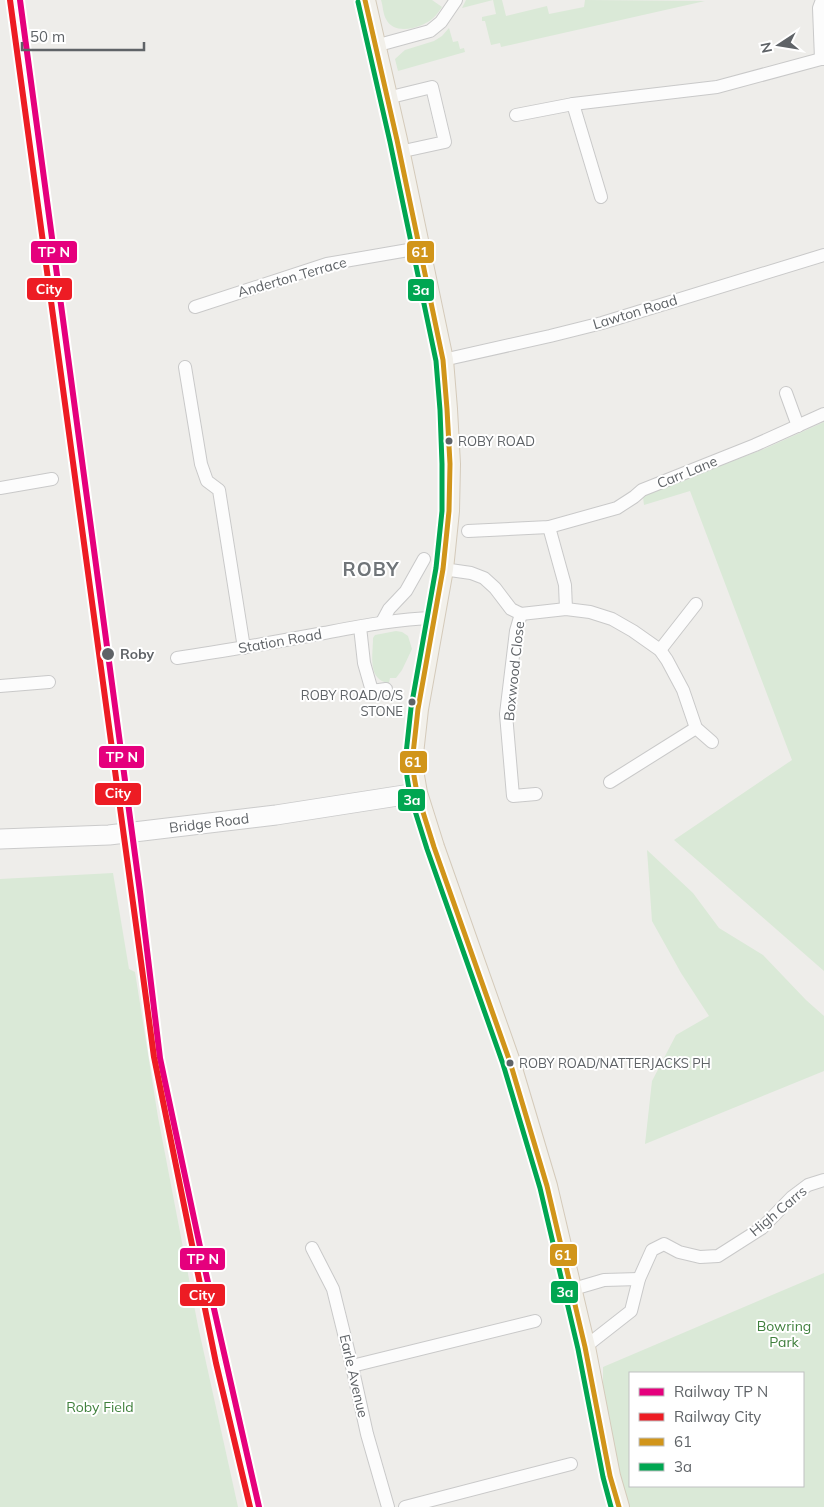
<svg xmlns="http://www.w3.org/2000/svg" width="824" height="1507" viewBox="0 0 824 1507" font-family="Mulish,sans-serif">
<rect width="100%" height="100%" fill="#eeedea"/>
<g fill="#dae9d7" fill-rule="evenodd">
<path d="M 381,0 L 432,0 L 442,7 C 439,11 436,16 432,19 C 421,28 394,36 386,19 C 383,14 383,6 381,0 Z"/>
<polygon points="466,0 502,0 506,16 547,6 549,14 584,7 585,0 586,0 705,1 501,47 500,43 491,45 485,21 482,21 482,17 496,14 493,0 462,8"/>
<polygon points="449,28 453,42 458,41 460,49 464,48 465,52 398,71 395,59 405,50 434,41 442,36"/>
<polygon points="824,422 824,971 674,840 792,760 690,491 644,505 643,497 651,492 764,449"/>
<path d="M 396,631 L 402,632 L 408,636 L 412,649 L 402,670 L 396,678 L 390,678 L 389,683 C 367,680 373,655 373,638 L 375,635 Z"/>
<polygon points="647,850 693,893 719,928 763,955 806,1000 824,1016 824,1071 645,1144 652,1081 676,1035 709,1016 681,973 652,921"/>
<polygon points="113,873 129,969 135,972 158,1117 198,1326 238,1507 0,1507 0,879"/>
<path d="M 824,1273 L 824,1507 L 619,1507 L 603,1442 L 603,1367 ZM 630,1373 L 803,1373 L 803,1486 L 630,1486 Z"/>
</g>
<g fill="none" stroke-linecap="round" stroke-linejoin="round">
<defs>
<g id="street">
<polyline points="822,0 819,8 821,59 824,59"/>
<polyline points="375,46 430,31 441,22 456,0"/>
<polyline points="387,98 432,87 445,142 399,152"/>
<polyline points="573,104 601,197"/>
<polyline points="516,115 573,104 717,87 821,59"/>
<polyline points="195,307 327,264 420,248"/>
<polyline points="443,360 550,336 602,323 824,255"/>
<polyline points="185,367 201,464 207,481 219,490 244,648"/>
<polyline points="786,393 798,426"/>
<polyline points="0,488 52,479"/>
<polyline points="549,527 565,585 566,609"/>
<polyline points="468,531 549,527 617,508 634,497 642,490 755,445 824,414"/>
<polyline points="443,569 471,573 484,578 495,588 511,609 521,614 566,609 590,612 612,619 633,631 660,650 667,660 683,690 696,728 712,742"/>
<polyline points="521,614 516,631 506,714 513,796 536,794"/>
<polyline points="382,622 389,609 406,591 424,559"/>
<polyline points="360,627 364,663 372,691 386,689"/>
<polyline points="660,650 696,604"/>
<path d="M 177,658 C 226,651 275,642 324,633 C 361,626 396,619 434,618"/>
<polyline points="0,686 49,682"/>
<polyline points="610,782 696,728"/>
<polyline points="312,1248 333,1289 352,1366 367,1434 388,1507"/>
<polyline points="570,1290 604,1280 639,1279"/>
<polyline points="585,1347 631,1311 639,1279 652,1250 664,1244 679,1252 700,1257 718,1256 762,1228 792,1197 808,1185 824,1180"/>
<polyline points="352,1366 535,1321"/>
<polyline points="405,1507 571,1464"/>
</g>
<polyline id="secondary" points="0,839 109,835 276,815 417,793"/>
<polyline id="primary" points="365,0 397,140 443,360 447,409 450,464 449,511 443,569 418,709 413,754 414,776 417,793 434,847 510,1062 547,1186 585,1347 610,1476 619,1507"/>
</defs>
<use href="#street" stroke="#c9c9c9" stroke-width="14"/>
<use href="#secondary" stroke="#cbcbcb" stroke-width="21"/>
<use href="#primary" stroke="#d4caba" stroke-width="22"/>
<use href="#street" stroke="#fcfcfc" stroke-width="12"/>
<use href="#secondary" stroke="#fcfcfc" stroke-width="19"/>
<use href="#primary" stroke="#f2f0ea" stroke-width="20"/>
<defs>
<polyline id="bus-1" points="365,0 397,140 443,360 447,409 450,464 449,511 443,569 418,709 413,754 414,776 417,793 434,847 510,1062 547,1186 585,1347 610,1476 619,1507"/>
<polyline id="bus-2" points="358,2 390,142 436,361 440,410 442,464 442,511 436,568 411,708 406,754 407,777 410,795 427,849 503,1064 540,1188 578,1349 603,1477 611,1507"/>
</defs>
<use href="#bus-1" stroke="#fff" stroke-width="9"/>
<use href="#bus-2" stroke="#fff" stroke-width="9"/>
<use href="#bus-1" stroke="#d1951a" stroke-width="5"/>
<use href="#bus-2" stroke="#00a651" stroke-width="5"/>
<defs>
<polyline id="rail-1" points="20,0 140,892 160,1058 202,1256 259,1507"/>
<polyline id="rail-2" points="10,0 154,1057 216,1363 250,1507"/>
</defs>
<use href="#rail-1" stroke="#fff" stroke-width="10"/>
<use href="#rail-2" stroke="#fff" stroke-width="10"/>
<use href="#rail-1" stroke="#e5007d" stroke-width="6"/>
<use href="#rail-2" stroke="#ed1c24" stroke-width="6"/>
</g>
<g fill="#5f6367" stroke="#fff" stroke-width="2">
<circle cx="449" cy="441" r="4.5"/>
<circle cx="108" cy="654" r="7"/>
<circle cx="412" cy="702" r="4.5"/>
<circle cx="510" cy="1063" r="4.5"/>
</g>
<g text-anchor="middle" stroke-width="4" stroke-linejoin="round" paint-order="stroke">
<g font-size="13" fill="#5f6367" stroke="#fff" text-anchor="start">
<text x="458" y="446">ROBY ROAD</text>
<text x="403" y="700" text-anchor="end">ROBY ROAD/O/S<tspan x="403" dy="16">STONE</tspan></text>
<text x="519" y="1068">ROBY ROAD/NATTERJACKS PH</text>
</g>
<g font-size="14" fill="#5f6367" stroke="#fff">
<text transform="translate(292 277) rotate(-16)" y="5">Anderton Terrace</text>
<text transform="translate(635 312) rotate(-17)" y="5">Lawton Road</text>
<text transform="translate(687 472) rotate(-22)" y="5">Carr Lane</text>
<text transform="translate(280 641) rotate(-10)" y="5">Station Road</text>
<text transform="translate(514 671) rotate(-84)" y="5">Boxwood Close</text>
<text transform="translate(209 823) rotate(-7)" y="5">Bridge Road</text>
<text transform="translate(778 1211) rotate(-40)" y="5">High Carrs</text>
<text transform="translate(354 1376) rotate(77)" y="5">Earle Avenue</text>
</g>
<g font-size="14" font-weight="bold" fill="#5f6367" stroke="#fff" text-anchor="start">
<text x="120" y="659">Roby</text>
</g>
<g font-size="14" fill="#40803d" stroke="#fff">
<text x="784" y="1331">Bowring<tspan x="784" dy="16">Park</tspan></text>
<text x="100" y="1412">Roby Field</text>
</g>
<g font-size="19" font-weight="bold" letter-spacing="1" fill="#707579" stroke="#fff">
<text x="371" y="576">ROBY</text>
</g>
</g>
<g stroke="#fff" stroke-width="2">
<rect x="406" y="240" width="29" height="24" rx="5" fill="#d1951a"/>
<rect x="30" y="240" width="48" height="24" rx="5" fill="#e5007d"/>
<rect x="26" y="277" width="47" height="24" rx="5" fill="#ed1c24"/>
<rect x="407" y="278" width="28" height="24" rx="5" fill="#00a651"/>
<rect x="98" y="745" width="47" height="24" rx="5" fill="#e5007d"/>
<rect x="399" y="750" width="29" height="24" rx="5" fill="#d1951a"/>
<rect x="94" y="782" width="48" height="24" rx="5" fill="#ed1c24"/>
<rect x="397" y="788" width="29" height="24" rx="5" fill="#00a651"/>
<rect x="549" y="1243" width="29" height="24" rx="5" fill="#d1951a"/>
<rect x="179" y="1247" width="47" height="24" rx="5" fill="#e5007d"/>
<rect x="550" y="1280" width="29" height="24" rx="5" fill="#00a651"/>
<rect x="179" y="1283" width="47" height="24" rx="5" fill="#ed1c24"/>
</g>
<g font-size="14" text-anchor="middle" font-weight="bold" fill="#fff">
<text x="420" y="257">61</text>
<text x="54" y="257">TP N</text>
<text x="49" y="294">City</text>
<text x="421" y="295">3a</text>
<text x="122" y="762">TP N</text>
<text x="413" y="767">61</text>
<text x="118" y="798">City</text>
<text x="412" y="805">3a</text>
<text x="563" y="1260">61</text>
<text x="203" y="1264">TP N</text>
<text x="565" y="1297">3a</text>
<text x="202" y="1300">City</text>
</g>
<rect x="629" y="1372" width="175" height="115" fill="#ffffff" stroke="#bfc1c2"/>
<rect x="639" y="1388" width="25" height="8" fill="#e5007d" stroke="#bfc1c2"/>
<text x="674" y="1397" font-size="15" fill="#5f6367">Railway TP N</text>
<rect x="639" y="1413" width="25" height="8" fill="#ed1c24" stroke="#bfc1c2"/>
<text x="674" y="1422" font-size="15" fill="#5f6367">Railway City</text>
<rect x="639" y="1438" width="25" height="8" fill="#d1951a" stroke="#bfc1c2"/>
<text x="674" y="1447" font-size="15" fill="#5f6367">61</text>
<rect x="639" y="1463" width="25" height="8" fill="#00a651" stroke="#bfc1c2"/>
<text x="674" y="1472" font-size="15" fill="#5f6367">3a</text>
<g transform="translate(779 45) rotate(258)" stroke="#ffffff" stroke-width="4" paint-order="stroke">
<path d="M0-4L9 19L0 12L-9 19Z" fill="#5f6367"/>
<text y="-8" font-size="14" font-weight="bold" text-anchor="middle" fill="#5f6367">N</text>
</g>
<path d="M22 42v8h122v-8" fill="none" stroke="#5f6367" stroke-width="2.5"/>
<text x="30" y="42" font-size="15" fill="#5f6367" stroke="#ffffff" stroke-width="4" paint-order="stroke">50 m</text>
</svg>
